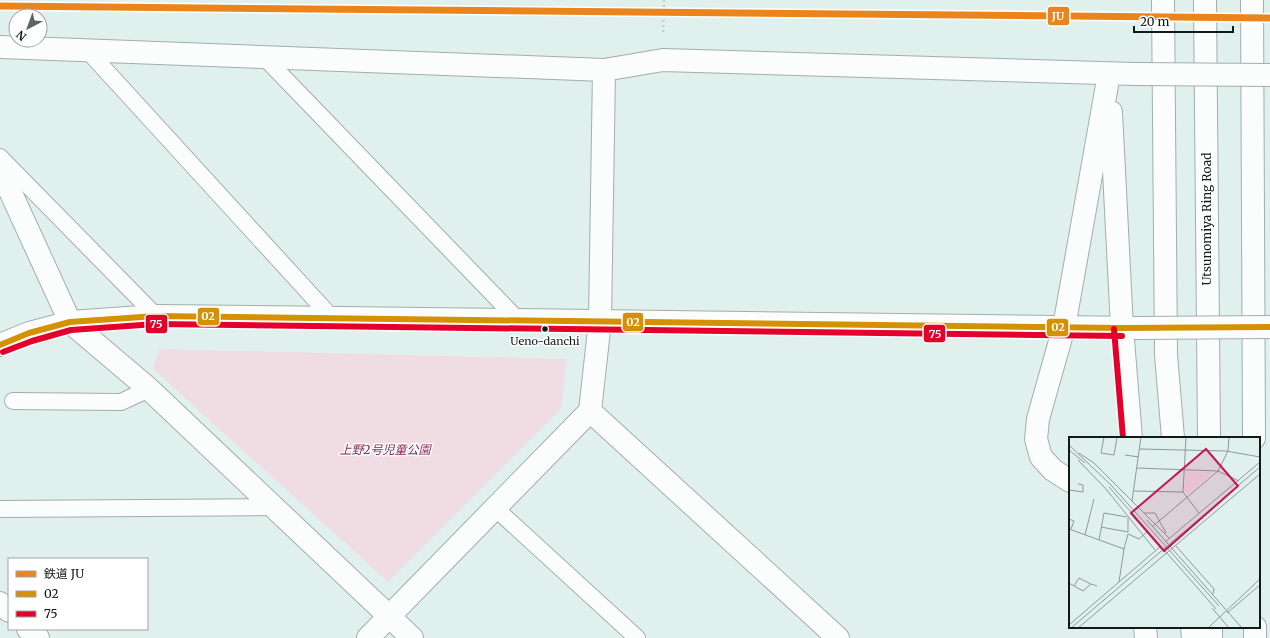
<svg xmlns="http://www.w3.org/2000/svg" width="1270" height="638" viewBox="0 0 1270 638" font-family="Merriweather,'Noto Sans JP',serif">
<rect width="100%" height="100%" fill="#e0f0ec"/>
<polygon fill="#f0dde3" points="159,349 567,359 561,409 388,582 153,369"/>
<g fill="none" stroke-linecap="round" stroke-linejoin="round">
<defs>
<g id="service">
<polyline points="88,51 333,319"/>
<polyline points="264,57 518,320"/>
<polyline points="0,157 156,316"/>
<polyline points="13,401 121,402 149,389"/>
<polyline points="495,508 637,638"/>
<polyline points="0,509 275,507"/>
</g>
<g id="minor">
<polyline points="0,47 604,70 663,60 1135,74"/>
<polyline points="1111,112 1122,328 1131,438"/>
<polyline points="0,169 70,322 149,389 412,638"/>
<polyline points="590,411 838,638"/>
<polyline points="1070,481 1053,470 1041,457 1036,439 1038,419 1064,327 1109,74"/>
<polyline points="0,603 9,611"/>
<polyline points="1145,627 1146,638"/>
<polyline points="28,629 38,638"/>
<polyline points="368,638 590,411 600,321 604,70"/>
</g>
<polyline id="tertiary" points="0,345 29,333 70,322 156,316 518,320 1138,328"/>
<g id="trunk">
<polyline points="1163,0 1166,355 1173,438"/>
<polyline points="1205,0 1209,438"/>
<polyline points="1252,0 1254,438"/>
<polyline points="1192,627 1193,638"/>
<polyline points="1211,627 1211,638"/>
<polyline points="1255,627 1255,638"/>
</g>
</defs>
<use href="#service" stroke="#a2aeab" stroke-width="18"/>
<use href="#minor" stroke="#a2aeab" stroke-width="24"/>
<use href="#tertiary" stroke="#a2aeab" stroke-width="24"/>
<use href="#trunk" stroke="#a2aeab" stroke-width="24"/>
<polyline stroke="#c9cfcd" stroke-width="2.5" stroke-dasharray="2 3" stroke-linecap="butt" points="663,32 664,0"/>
<use href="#service" stroke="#fafdfc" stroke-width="16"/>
<use href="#minor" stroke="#fafdfc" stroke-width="22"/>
<use href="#tertiary" stroke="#fafdfc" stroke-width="22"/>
<use href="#trunk" stroke="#fafdfc" stroke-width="22"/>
<defs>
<polyline id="minor-bridge" points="1135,74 1270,75"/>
<polyline id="tertiary-bridge" points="1138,328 1270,327"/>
</defs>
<use href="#minor-bridge" stroke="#a2aeab" stroke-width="24" stroke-linecap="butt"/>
<use href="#tertiary-bridge" stroke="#a2aeab" stroke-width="24" stroke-linecap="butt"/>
<use href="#minor-bridge" stroke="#fafdfc" stroke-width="22"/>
<use href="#tertiary-bridge" stroke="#fafdfc" stroke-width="22"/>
<defs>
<polyline id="bus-1" points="0,345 29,333 70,322 156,316 1122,328 1270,327"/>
<g id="bus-2">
<polyline points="1114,329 1123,438"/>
<polyline points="3,352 32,341 71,330 156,324 1122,336"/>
</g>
</defs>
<use href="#bus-1" stroke="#fff" stroke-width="9"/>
<use href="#bus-2" stroke="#fff" stroke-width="9"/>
<use href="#bus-1" stroke="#d49104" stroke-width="6"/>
<use href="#bus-2" stroke="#e4002b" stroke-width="6"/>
<defs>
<polyline id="rail-1" points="0,6 1270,18"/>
</defs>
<use href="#rail-1" stroke="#fff" stroke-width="10"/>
<use href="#rail-1" stroke="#ea851e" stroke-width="7"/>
</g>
<circle fill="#101b18" stroke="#fff" stroke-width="1.5" cx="545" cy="329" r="3.5"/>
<g text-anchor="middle" stroke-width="3" stroke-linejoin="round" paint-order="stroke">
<g font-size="11" fill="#101b18" stroke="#fff">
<text x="545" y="345">Ueno-danchi</text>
</g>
<g font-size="12" fill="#101b18" stroke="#fff">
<text transform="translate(1207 219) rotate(-90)" y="4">Utsunomiya Ring Road</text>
</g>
<g font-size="12" font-style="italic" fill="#84254f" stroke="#fff">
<text x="385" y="454">上野2号児童公園</text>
</g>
</g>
<g transform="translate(1069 437)">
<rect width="191" height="191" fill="#e0f0ec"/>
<path d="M 117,35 L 141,35 L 142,37 L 118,57 L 115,54 Z" fill="#f0dde3"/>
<path fill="none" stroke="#8d9b97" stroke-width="1" d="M 35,0 L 32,16 L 45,18 L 48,0M 117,0 L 114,55 L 130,76M 0,8 L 43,49 L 150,169M 71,12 L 157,14 L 191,20M 0,13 L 16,26M 10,16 L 25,26 L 100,101M 56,18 L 70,20M 9,23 L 37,52 L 86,113M 68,31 L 149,34 L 170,44M 40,50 L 147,172M 0,53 L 14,55 L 14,48 L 9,47M 65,54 L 114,55M 63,64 L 72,0M 75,76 L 86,76 L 97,96M 0,82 L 5,84 L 2,92M 78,83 L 173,191M 32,90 L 59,95M 83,90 L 149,34 L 159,14 L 160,0M 0,92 L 55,112 L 59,97 L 70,102 L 79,94M 59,95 L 59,81M 16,98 L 25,62M 30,103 L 35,76 L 58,80M 96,105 L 191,25M 107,109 L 145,152 L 144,157M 55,112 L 50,145 L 92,109M 0,146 L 14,154 L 22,147 L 28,149M 5,149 L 10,141 L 22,147M 143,171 L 160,191M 158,176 L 191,148M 0,188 L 50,145M 2,191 L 191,30M 9,191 L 191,37M 139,191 L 191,142"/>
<path fill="#c2185b" fill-opacity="0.15" stroke="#c2185b" stroke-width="2" d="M 137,12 L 169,49 L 95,114 L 62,76 Z"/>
<rect width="191" height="191" fill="none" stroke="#101b18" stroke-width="2"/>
</g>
<g stroke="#fff" stroke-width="1.5">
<rect x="1047" y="6" width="23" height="20" rx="4" fill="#ea851e"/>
<rect x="197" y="307" width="23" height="19" rx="4" fill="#d49104"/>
<rect x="622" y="312" width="22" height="20" rx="4" fill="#d49104"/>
<rect x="145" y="314" width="23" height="20" rx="4" fill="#e4002b"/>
<rect x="1046" y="318" width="23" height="19" rx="4" fill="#d49104"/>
<rect x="923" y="324" width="23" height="19" rx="4" fill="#e4002b"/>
</g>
<g font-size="11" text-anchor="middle" font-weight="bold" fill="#fff">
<text x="1058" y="20">JU</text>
<text x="208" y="320">02</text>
<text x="633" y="326">02</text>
<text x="156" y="328">75</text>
<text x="1058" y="331">02</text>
<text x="935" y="338">75</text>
</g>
<rect x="8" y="558" width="140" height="72" fill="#ffffff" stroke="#9fa4a3"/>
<rect x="16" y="571" width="20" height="6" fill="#ea851e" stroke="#9fa4a3"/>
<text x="44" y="578" font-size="12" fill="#101b18">鉄道 JU</text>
<rect x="16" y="591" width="20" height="6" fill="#d49104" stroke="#9fa4a3"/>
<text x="44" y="598" font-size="12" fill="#101b18">02</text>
<rect x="16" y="611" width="20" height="6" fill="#e4002b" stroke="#9fa4a3"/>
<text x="44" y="618" font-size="12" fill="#101b18">75</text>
<g transform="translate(28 28) rotate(221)"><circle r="19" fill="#ffffff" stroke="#9fa4a3"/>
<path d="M0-3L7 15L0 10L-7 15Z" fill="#596662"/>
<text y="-6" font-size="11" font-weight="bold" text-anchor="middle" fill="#101b18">N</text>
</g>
<path d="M1134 26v6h99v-6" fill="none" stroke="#101b18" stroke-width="2"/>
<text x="1140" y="26" font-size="12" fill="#101b18" stroke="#ffffff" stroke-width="3" paint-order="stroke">20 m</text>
</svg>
